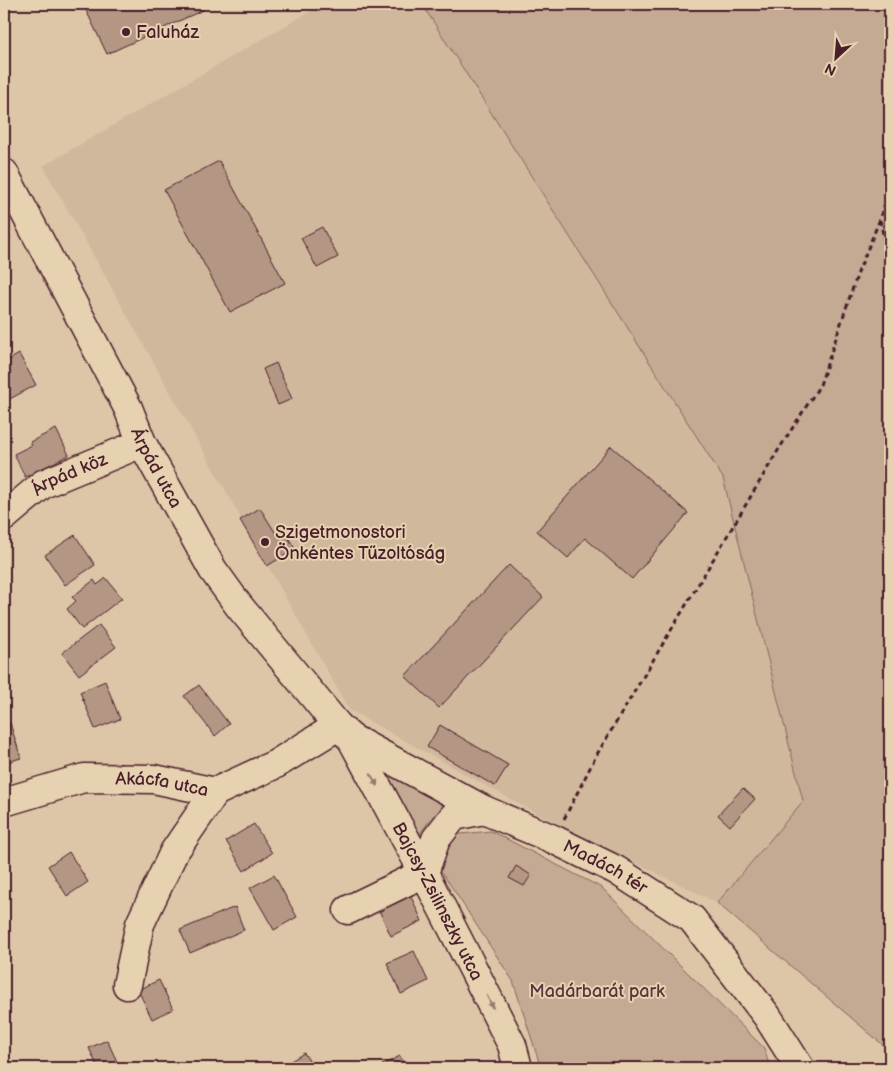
<svg xmlns="http://www.w3.org/2000/svg" width="894" height="1072" viewBox="0 0 894 1072" font-family="'Balsamiq Sans',sans-serif">
<rect width="100%" height="100%" fill="#ddc6a8"/>
<filter id="ink" filterUnits="userSpaceOnUse"><feTurbulence type="fractalNoise" baseFrequency=".02" numOctaves="2"/><feDisplacementMap in="SourceGraphic" scale="10" xChannelSelector="R" yChannelSelector="G"/><feConvolveMatrix kernelMatrix="1 2 1 2 8 2 1 2 1" color-interpolation-filters="sRGB"/></filter>
<g filter="url(#ink)">
<polygon fill="#d0b89d" points="323,4 422,4 723,478 803,801 717,903 528,809 349,710 43,166"/>
<g fill="#c4aa93" stroke="#87645f">
<polygon points="422,4 890,4 890,1051 717,903 803,801 723,478"/>
<polygon points="382,771 450,804 433,816 418,836"/>
<polygon points="491,831 602,888 764,1048 770,1068 541,1068 513,981 436,863 451,835"/>
</g>
<g fill="#b39784" stroke="#4a1f2b">
<polygon points="83,4 200,4 203,10 107,54"/>
<polygon points="219,161 285,283 230,312 164,190"/>
<polygon points="322,227 338,257 317,268 301,238"/>
<polygon points="19,354 36,385 4,402 4,363"/>
<polygon points="276,363 292,399 278,405 263,369"/>
<polygon points="56,429 69,455 25,477 14,454 32,445 30,442"/>
<polygon points="611,446 688,513 632,579 585,538 568,558 537,531"/>
<polygon points="260,508 278,537 285,532 295,549 267,566 240,520"/>
<polygon points="75,535 95,565 65,585 45,555"/>
<polygon points="509,565 543,597 439,708 405,676"/>
<polygon points="106,578 122,598 82,629 67,609 76,601 72,597 94,580 97,585"/>
<polygon points="99,625 116,647 79,675 62,653"/>
<polygon points="105,681 120,719 95,729 80,692"/>
<polygon points="199,685 229,724 215,736 184,696"/>
<polygon points="10,723 21,758 4,763 4,725"/>
<polygon points="440,725 508,765 495,786 427,747"/>
<polygon points="743,788 755,799 730,826 718,815"/>
<polygon points="254,824 272,853 244,871 226,841"/>
<polygon points="69,852 88,882 67,896 48,866"/>
<polygon points="516,866 531,875 524,886 509,878"/>
<polygon points="274,875 297,917 274,930 250,888"/>
<polygon points="409,892 422,921 391,936 377,906"/>
<polygon points="235,907 244,930 190,953 180,930"/>
<polygon points="414,951 428,981 401,994 387,963"/>
<polygon points="159,980 173,1009 152,1019 138,990"/>
<polygon points="107,1040 120,1068 98,1068 89,1048"/>
<polygon points="304,1053 314,1068 279,1068"/>
<polygon points="400,1056 406,1068 383,1068 382,1065"/>
</g>
<g fill="none" stroke-linecap="round" stroke-linejoin="round">
<defs>
<g id="minor">
<path id="s1" d="M 4,173 L 128,408 L 142,443 L 213,570 L 239,606 L 338,726 L 351,738 L 484,810 L 553,839 L 616,870 L 692,919 L 767,1016 L 800,1068"/>
<path id="s2" d="M 4,517 L 43,484 L 142,443"/>
<path id="s3" d="M 351,738 L 424,873 L 512,1045 L 518,1068"/>
<path id="s4" d="M 4,802 L 84,778 L 154,779 L 215,792 L 276,764 L 338,726"/>
<polyline points="348,910 424,873 436,839 454,816 484,810"/>
<polyline points="127,985 140,924 174,852 215,792"/>
</g>
</defs>
<use href="#minor" stroke="#4a1f2b" stroke-width="31"/>
<g stroke="#4a1f2b" stroke-width="3" stroke-dasharray="5 4" stroke-linecap="butt">
<polyline points="880,220 890,267"/>
<polyline points="564,819 596,756 779,449 820,385 859,270 880,219 890,188"/>
</g>
<use href="#minor" stroke="#e6d1b0" stroke-width="28"/>
</g>
<defs><path id="oneway-solid" d="M-6-.8H1V-3.2L6.5 0L1 3.2V.8H-6Z" transform="scale(1.25)"/></defs>
<g fill="#98786e">
<use href="#oneway-solid" transform="translate(374 780) rotate(61)"/>
<use href="#oneway-solid" transform="translate(490 1002) rotate(63)"/>
</g>
</g>
<g fill="#4a1f2b" stroke="#e6d1b0" stroke-width="2">
<circle cx="126" cy="32" r="5"/>
<circle cx="265" cy="542" r="5"/>
</g>
<g text-anchor="middle" stroke-width="4" stroke-linejoin="round" paint-order="stroke">
<g font-size="18" fill="#4a1f2b" stroke="#e6d1b0" text-anchor="start">
<text x="136" y="38">Faluház</text>
<text x="275" y="538">Szigetmonostori<tspan x="275" dy="21">Önkéntes Tűzoltóság</tspan></text>
</g>
<g font-size="18" fill="#4a1f2b" stroke="#e6d1b0">
<text dy="6" stroke="none"><textPath href="#s1" startOffset="332">Árpád utca</textPath></text>
<text dy="6" stroke="none"><textPath href="#s2" startOffset="79">Árpád köz</textPath></text>
<text dy="6" stroke="none"><textPath href="#s4" startOffset="162">Akácfa utca</textPath></text>
<text dy="6" stroke="none"><textPath href="#s1" startOffset="952">Madách tér</textPath></text>
<text dy="6" stroke="none"><textPath href="#s3" startOffset="185">Bajcsy-Zsilinszky utca</textPath></text>
</g>
<g font-size="18" fill="#5c343b" stroke="#e6d1b0">
<text x="597" y="997">Madárbarát park</text>
</g>
</g>
<rect width="894" height="1072" fill="none" stroke="#e6d1b0" stroke-width="20"/>
<rect x="10" y="10" width="874" height="1052" fill="none" stroke="#4a1f2b" stroke-width="2" filter="url(#ink)"/>
<g transform="translate(836 58) rotate(206)" stroke="#e6d1b0" stroke-width="4" paint-order="stroke">
<path d="M0-4L9 19L0 12L-9 19Z" fill="#4a1f2b"/>
<text y="-8" font-size="14" font-weight="bold" text-anchor="middle" fill="#4a1f2b">N</text>
</g>
</svg>
